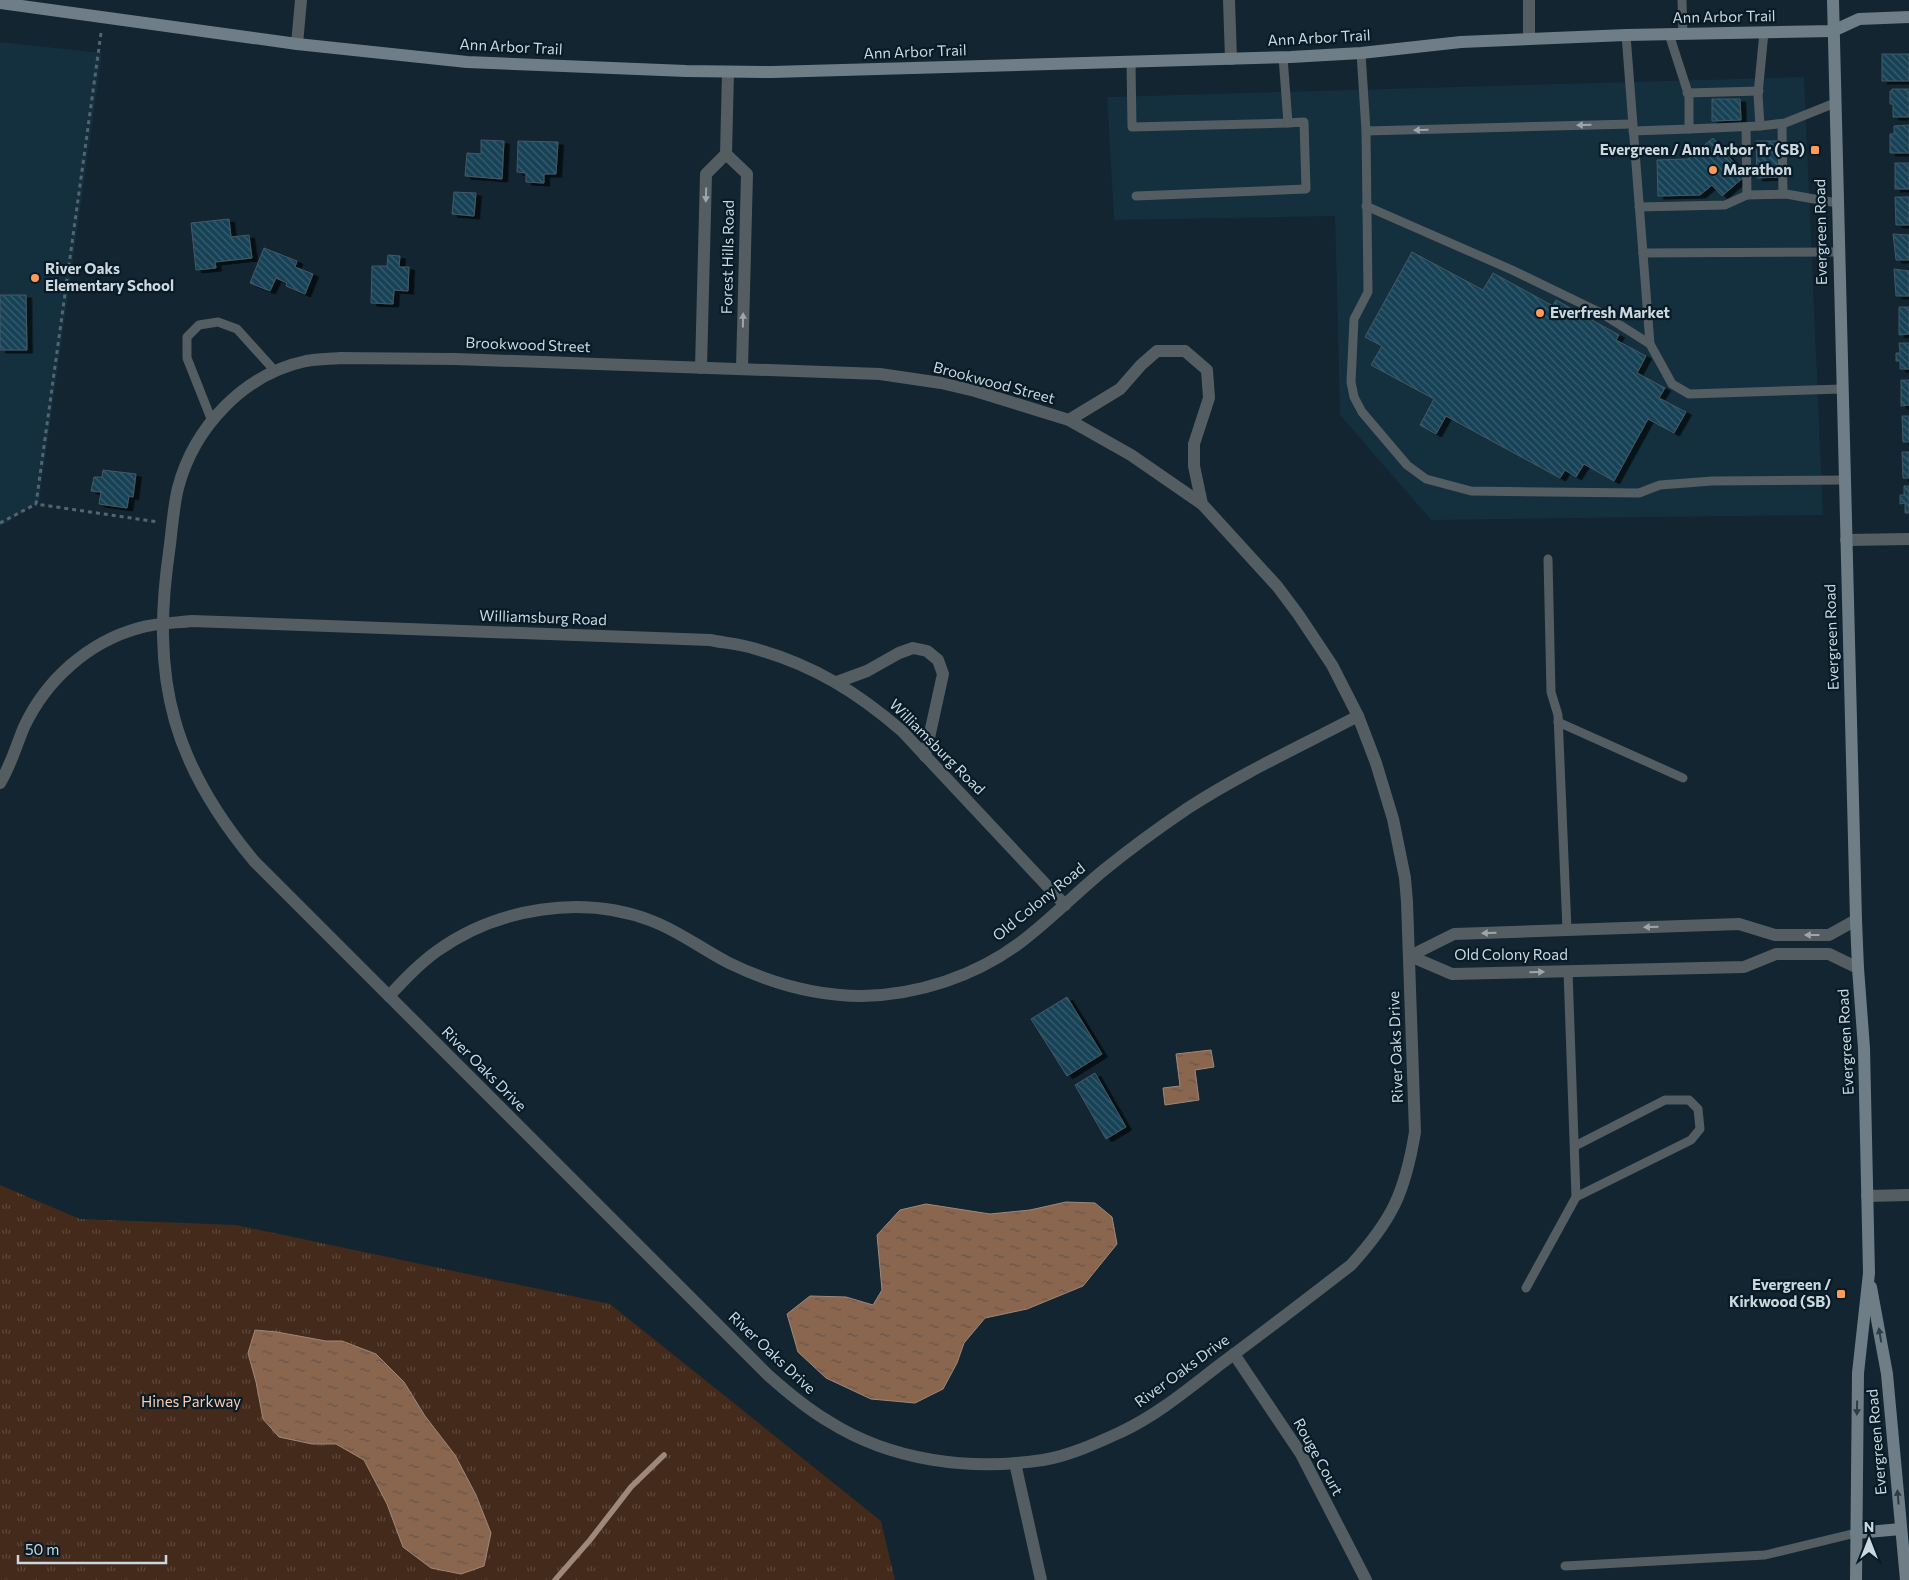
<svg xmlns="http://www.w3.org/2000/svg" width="1909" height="1580" viewBox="0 0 1909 1580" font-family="Commissioner,sans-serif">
<defs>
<pattern id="park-tufts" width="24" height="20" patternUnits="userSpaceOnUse" patternTransform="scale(1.25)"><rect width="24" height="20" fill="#432a1a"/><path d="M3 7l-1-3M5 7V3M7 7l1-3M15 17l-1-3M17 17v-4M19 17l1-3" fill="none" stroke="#5d483b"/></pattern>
<pattern id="water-ripples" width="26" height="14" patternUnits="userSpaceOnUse" patternTransform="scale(1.25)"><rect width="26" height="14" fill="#8a664f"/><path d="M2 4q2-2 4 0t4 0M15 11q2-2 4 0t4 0" fill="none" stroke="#67554a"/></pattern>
<pattern id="building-back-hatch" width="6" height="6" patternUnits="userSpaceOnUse" patternTransform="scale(1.25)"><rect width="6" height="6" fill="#194257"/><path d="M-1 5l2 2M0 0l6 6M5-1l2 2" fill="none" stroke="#395d6f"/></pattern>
<filter id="shadow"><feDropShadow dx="5.5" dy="3" stdDeviation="0" flood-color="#0009"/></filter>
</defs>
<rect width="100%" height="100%" fill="#122530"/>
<g fill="#142f3d">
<polygon points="0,42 102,53 39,502 0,527"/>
<polygon points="1804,77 1823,515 1431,520 1340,415 1335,216 1114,220 1107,97"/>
</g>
<polygon fill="url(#park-tufts)" points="0,1185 80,1219 236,1225 610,1304 881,1521 895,1580 0,1580"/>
<g fill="url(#water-ripples)" stroke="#9e887a">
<polygon points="1211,1050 1214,1067 1195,1070 1199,1100 1165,1105 1163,1088 1180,1086 1176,1054"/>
<polygon points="1066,1202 1095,1203 1112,1217 1117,1244 1083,1286 1027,1309 985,1318 964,1343 957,1363 943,1389 915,1403 871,1399 826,1378 798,1352 787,1314 810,1296 846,1297 873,1305 882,1290 877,1235 900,1210 926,1204 990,1214 1030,1210"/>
<polygon points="255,1330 277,1332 326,1341 342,1341 376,1354 404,1382 425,1416 455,1455 476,1495 491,1533 484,1566 461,1574 431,1568 403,1547 387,1504 364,1460 336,1444 312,1444 279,1437 263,1419 256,1382 248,1353"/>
</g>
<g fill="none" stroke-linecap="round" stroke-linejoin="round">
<polyline stroke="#9e887a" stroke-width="5.5" points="555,1580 590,1540 631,1487 664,1455"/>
</g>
<g fill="url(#building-back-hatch)" stroke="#445965" filter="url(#shadow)">
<rect x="1882" y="54" width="27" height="27"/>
<polygon points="1892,89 1909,89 1909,117 1893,117 1893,104 1890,104 1890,91 1892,91"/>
<polygon points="1712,99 1740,99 1741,120 1712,121"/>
<polygon points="1909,125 1909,153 1890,153 1890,134 1894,134 1894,126"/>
<polygon points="1713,138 1745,176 1722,196 1712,185 1700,195 1658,196 1657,160 1688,159"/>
<polygon points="481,140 504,141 502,179 465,176 467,153 481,154"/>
<polygon points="518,141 558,142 556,174 544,174 544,183 526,182 526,173 517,172"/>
<polygon points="1756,141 1778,141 1779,177 1757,178"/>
<rect x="1895" y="163" width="14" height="26"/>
<polygon points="454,192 476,193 474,216 452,214"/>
<polygon points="1895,197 1909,197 1909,225 1896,225"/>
<polygon points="229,219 231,237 249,235 252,258 215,262 216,268 196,270 191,223"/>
<polygon points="1893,234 1909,235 1909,260 1896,260"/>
<polygon points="264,248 297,261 295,267 313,274 305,294 286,286 287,283 276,278 270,291 250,283"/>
<polygon points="1412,252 1483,290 1493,273 1553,306 1556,300 1619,335 1616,340 1646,356 1637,373 1665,388 1659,398 1686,412 1674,433 1648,419 1614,481 1584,464 1576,477 1565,470 1560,478 1446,416 1436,434 1420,425 1434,399 1371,365 1382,346 1365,337"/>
<polygon points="388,255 400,256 399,267 409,267 408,291 394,290 393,304 371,303 372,266 387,266"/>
<polygon points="1894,269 1909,271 1909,296 1896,296"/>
<polygon points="0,295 26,295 27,350 0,350"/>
<polygon points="1899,307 1909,307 1909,334 1899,335"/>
<polygon points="1899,343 1909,343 1909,369 1900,369 1900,361 1896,361 1896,353 1900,353"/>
<polygon points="1901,380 1909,380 1909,405 1901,406"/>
<polygon points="1902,416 1909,416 1909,442 1903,442"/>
<polygon points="1902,452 1909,452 1909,478 1903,478"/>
<polygon points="103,470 136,474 133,497 129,496 127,508 99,504 101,492 91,491 94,477 102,477"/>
<polygon points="1904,486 1909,486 1909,513 1905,513 1905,503 1900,504 1900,495 1904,495"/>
<polygon points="1067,997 1102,1054 1067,1076 1031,1019"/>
<polygon points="1095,1073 1126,1127 1106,1139 1075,1085"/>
</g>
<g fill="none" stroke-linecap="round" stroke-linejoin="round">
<g stroke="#55656f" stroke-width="3" stroke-dasharray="4 4" stroke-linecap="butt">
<polyline points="101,33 36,504 158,522"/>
<polyline points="0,523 36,504"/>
</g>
<g stroke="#535d62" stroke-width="9">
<polyline points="1682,0 1683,34"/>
<polyline points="1669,34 1689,96 1689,129 1760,126 1758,94 1764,32"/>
<polyline points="1626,35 1650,344 1672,384 1689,394 1842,389"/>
<polyline points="1361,53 1366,131 1368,292 1354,319 1351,382 1354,397 1362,412 1407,465 1426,479 1471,491 1639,493 1660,485 1712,481 1846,480"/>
<polyline points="1131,62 1132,127 1288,123 1283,57"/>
<polyline points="1687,93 1759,91"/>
<polyline points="1782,124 1783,194"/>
<polyline points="1760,126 1785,123 1835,103"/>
<polyline points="1746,128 1747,195 1786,194 1837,203"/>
<polyline points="1366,131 1632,124"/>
<polyline points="1633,131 1689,129"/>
<polyline points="1136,196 1306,189 1304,122 1288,123"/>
<polyline points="1366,206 1512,270 1601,313 1650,344"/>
<polyline points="1639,207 1725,205 1747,195"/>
<polyline points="1643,253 1838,252"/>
<polyline points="212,421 187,358 187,337 199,325 218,322 237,329 275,371"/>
<polyline points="1548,559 1551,692 1558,715 1567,930"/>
<polyline points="1558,722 1683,778"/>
<polyline points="1575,1146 1665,1100 1689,1100 1698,1109 1700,1129 1691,1140 1576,1197"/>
<polyline points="1526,1288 1576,1197 1568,971"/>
<polyline points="1565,1566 1765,1555 1856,1533"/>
</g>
<g stroke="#535d62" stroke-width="12">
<polyline points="1229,0 1231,59"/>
<polyline points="1529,0 1529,39"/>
<polyline points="297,44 301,0"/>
<polyline points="726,154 747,174 742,369"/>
<path d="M 340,358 L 455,359 L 880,374 L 941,383 L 975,391 L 1069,420 L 1131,455 L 1202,504 L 1277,586 L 1298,614 L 1332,665 L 1358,716 L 1376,763 L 1393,819 L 1405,878 L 1407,902 L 1415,1132 C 1405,1193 1392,1220 1351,1265 C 1307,1299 1263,1333 1218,1366 C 1187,1390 1157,1415 1121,1432 C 1097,1443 1069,1456 1043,1460 C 969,1471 891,1461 828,1421 C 806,1408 787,1392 768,1375 L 254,861 C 219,819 190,774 175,721 C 159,665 161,608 169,552 C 172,531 173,508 178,488 C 194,427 244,374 306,361 C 317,359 329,359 340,358 Z"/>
<polyline points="701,368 706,174 726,154 728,72"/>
<polyline points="1069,420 1120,389 1141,365 1157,351 1185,351 1207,370 1209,398 1194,444 1194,466 1202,504"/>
<polyline points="1846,540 1909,539"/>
<polyline points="837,682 867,671 899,653 913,648 927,651 938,660 943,674 925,756"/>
<path d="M 0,783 C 11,765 16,746 24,727 C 46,680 88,642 139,628 C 156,623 174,623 192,621 L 710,640 C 725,643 741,644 756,649 C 813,665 857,692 902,731 L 1065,905"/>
<polyline points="1856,920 1829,935 1775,935 1739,924 1454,934 1410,956 1452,974 1744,967 1776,954 1829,954 1858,968"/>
<path d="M 389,996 C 404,980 419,964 437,951 C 497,908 582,894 652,921 C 679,931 703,950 729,963 C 770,983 815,996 862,996 C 918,995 976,976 1021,942 C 1050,920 1076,893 1104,870 C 1131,848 1160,827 1188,808 C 1242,773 1301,746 1358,716"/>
<polyline points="1867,1196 1909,1195"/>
<polyline points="1234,1354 1301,1454 1366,1580"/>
<polyline points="1015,1463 1041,1580"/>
</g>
<g stroke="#6f7d86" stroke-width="12">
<polyline points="1833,0 1856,920 1858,968 1864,1048 1869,1273 1858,1373 1856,1580"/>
<polyline points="0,3 297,44 467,62 686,71 772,72 1291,57 1361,53 1461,42 1626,35 1833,31 1859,19 1909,17"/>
<polyline points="1871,1287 1887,1374 1906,1580"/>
<polyline points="1856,1533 1901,1529"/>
</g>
</g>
<defs><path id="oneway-solid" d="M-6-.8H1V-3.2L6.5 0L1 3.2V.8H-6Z" transform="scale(1.25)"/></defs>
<g fill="#9ca7ad">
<use href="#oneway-solid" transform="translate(1584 125) rotate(178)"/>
<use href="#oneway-solid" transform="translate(1421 130) rotate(178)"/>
<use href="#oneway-solid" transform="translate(706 195) rotate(92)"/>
<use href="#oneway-solid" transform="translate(743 320) rotate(-89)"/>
<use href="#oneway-solid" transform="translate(1651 927) rotate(178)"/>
<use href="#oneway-solid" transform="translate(1489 933) rotate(178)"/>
<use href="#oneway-solid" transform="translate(1812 935) rotate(-180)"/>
<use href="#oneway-solid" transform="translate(1537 972) rotate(-1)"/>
</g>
<g fill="#2c3d48">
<use href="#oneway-solid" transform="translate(1880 1335) rotate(-100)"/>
<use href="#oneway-solid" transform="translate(1857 1408) rotate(91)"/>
<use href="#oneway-solid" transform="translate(1898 1497) rotate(-95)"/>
</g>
<g fill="#fe9b59" stroke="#081b26" stroke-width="2">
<rect x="1810" y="145" width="10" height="10" rx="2.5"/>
<circle cx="1713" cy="170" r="5"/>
<circle cx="35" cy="278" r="5"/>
<circle cx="1540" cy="313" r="5"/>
<rect x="1836" y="1289" width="10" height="10" rx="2.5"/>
</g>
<g text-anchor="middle" stroke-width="4.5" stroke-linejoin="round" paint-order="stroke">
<g font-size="15" fill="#ccd8df" stroke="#081b26">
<text transform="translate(1724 17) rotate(-1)" y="5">Ann Arbor Trail</text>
<text transform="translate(1319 38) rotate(-3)" y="5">Ann Arbor Trail</text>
<text transform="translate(511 47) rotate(3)" y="5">Ann Arbor Trail</text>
<text transform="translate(915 52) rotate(-2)" y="5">Ann Arbor Trail</text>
<text transform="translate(1821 232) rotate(-91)" y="5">Evergreen Road</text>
<text transform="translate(728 257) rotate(-89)" y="5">Forest Hills Road</text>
<text transform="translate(528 345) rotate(2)" y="5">Brookwood Street</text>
<text transform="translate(994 383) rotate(15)" y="5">Brookwood Street</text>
<text transform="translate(543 618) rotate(2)" y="5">Williamsburg Road</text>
<text transform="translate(1832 637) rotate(-92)" y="5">Evergreen Road</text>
<text transform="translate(937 747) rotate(45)" y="5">Williamsburg Road</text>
<text transform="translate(1039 902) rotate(-39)" y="5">Old Colony Road</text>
<text x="1511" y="960">Old Colony Road</text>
<text transform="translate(1846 1042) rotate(-93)" y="5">Evergreen Road</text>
<text transform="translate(1396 1047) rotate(-92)" y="5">River Oaks Drive</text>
<text transform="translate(484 1069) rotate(45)" y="5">River Oaks Drive</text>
<text transform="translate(772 1353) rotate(43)" y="5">River Oaks Drive</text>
<text transform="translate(1182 1371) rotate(-36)" y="5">River Oaks Drive</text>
<text transform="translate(1877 1442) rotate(-95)" y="5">Evergreen Road</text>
<text transform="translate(1318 1457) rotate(61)" y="5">Rouge Court</text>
</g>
<g font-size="15" font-weight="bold" fill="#ccd8df" stroke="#081b26" text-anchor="start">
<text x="1805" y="155" text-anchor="end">Evergreen / Ann Arbor Tr (SB)</text>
<text x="1723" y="175">Marathon</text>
<text x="45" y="274">River Oaks<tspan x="45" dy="17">Elementary School</tspan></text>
<text x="1550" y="318">Everfresh Market</text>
<text x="1831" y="1290" text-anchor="end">Evergreen /<tspan x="1831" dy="17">Kirkwood (SB)</tspan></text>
</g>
<g font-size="15" fill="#fdcbad" stroke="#081b26">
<text x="191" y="1407">Hines Parkway</text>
</g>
</g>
<g transform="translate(1869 1540)" stroke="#081b26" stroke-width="4" paint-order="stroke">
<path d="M0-4L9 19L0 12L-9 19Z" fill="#ccd8df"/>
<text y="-8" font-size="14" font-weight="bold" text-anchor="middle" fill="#ccd8df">N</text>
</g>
<path d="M18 1555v8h148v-8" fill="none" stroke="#ccd8df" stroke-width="2.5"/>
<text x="25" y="1555" font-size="15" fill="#ccd8df" stroke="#081b26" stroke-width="4" paint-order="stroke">50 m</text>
</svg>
